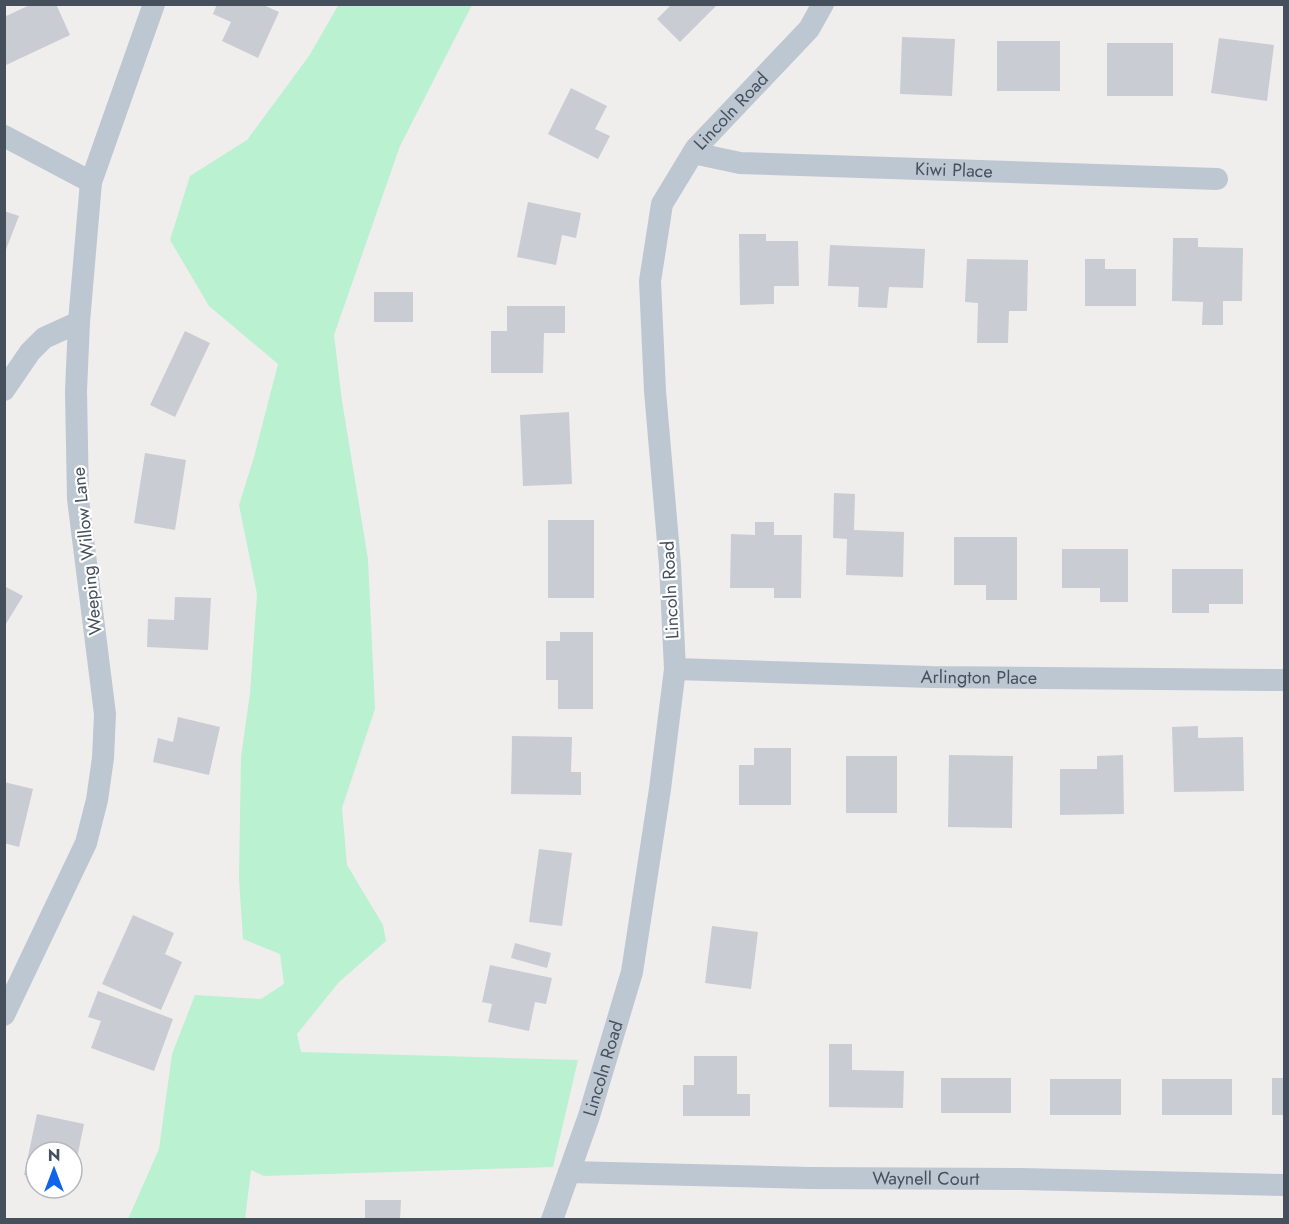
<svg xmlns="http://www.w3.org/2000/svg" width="1289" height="1224" viewBox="0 0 1289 1224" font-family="Jost,sans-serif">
<rect width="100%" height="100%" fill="#f0eded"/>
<polygon fill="#b9f1d1" points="339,4 472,5 400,146 334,335 342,401 368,559 375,709 342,808 347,865 383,925 386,941 339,982 297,1034 301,1052 578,1060 553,1167 264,1176 251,1170 245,1219 128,1219 159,1149 172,1054 195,995 261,999 284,984 280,954 243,939 239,879 241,757 250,693 257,594 239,505 254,457 278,364 209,306 170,240 190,176 247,140 309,56"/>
<g fill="#caccd3">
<polygon points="32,4 56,4 70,35 4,66 4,17"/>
<polygon points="217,4 261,4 279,12 258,58 222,41 231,22 213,14"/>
<polygon points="672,4 718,4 680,42 657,19"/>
<polygon points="902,37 955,39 952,96 900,94"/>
<polygon points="1219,38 1274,45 1267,101 1211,93"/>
<rect x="997" y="41" width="63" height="50"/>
<rect x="1107" y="43" width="66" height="53"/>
<polygon points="571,88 607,106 595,129 610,136 598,159 548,134"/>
<polygon points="528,202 581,213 576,238 562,235 556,265 517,257"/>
<polygon points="4,211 19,216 5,252 4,252"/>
<polygon points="739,234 766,234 766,241 798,241 799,286 774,286 774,304 740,305"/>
<polygon points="1173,238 1198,238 1198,247 1243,248 1242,301 1223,301 1223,325 1202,325 1203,302 1172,301"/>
<polygon points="830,245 925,249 923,288 889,287 887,308 858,307 859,287 828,286"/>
<polygon points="967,259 1028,260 1027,311 1009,311 1008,343 977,343 978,303 965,302"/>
<polygon points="1085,259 1105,259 1105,269 1136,269 1136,306 1085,306"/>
<rect x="374" y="292" width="39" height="30"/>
<polygon points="507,306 565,306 565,333 544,333 543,373 491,373 491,331 507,331"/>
<polygon points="185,331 210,343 175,417 150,405"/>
<polygon points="569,412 572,484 523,486 520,415"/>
<polygon points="145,453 186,460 175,530 134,523"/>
<polygon points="834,493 855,494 854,530 904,532 903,577 846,575 847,539 833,538"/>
<rect x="548" y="520" width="46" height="78"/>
<polygon points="755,522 774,522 774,535 802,535 801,598 774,598 774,588 730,588 731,534 755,535"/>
<polygon points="954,537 1017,537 1017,600 986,600 986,585 954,585"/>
<polygon points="1062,549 1128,549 1128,602 1100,602 1100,588 1062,588"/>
<polygon points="1172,569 1243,569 1243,604 1209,604 1209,613 1172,613"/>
<polygon points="4,586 23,596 4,627"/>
<polygon points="175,597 211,598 208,650 147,647 148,619 174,620"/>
<polygon points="560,632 593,632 593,709 558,709 558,680 546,680 546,641 560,641"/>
<polygon points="178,717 220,727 209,775 153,762 158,738 173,742"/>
<polygon points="1198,726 1198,738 1243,737 1244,791 1174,792 1172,727"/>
<polygon points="512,736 572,737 571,772 581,772 581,795 511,794"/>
<polygon points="754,748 791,748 791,805 739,805 739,765 754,765"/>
<polygon points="949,755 1013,756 1012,828 948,827"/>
<polygon points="1123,755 1124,814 1060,815 1060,769 1097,769 1097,756"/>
<rect x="846" y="756" width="51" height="57"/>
<polygon points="4,782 33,789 19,847 4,843"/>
<polygon points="539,849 572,853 562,926 529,922"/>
<polygon points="133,915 174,933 165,954 182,962 161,1010 102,984"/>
<polygon points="712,926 758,932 751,989 705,983"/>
<polygon points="515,943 551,953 547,968 511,958"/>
<polygon points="490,965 552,978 546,1004 535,1002 529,1031 488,1022 492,1004 482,1002"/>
<polygon points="98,991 173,1019 154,1071 91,1048 101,1021 88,1017"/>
<polygon points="829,1044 852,1044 852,1070 904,1071 903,1108 829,1107"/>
<polygon points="694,1056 737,1056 737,1094 750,1094 750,1116 683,1116 683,1085 694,1085"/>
<rect x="941" y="1078" width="70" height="35"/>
<rect x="1272" y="1078" width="12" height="37"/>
<rect x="1050" y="1079" width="71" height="36"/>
<rect x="1162" y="1079" width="70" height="36"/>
<polygon points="37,1114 84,1124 73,1177 72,1152 36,1152 36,1177 24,1175"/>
<polygon points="365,1200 401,1200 400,1220 365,1220"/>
</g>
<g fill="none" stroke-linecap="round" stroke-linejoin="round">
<g stroke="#bdc7d1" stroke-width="22">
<polyline points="4,136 91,182"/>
<path id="s1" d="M 693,153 L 740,163 L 1217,179"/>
<polyline points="4,390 30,352 44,338 79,322"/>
<path id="s2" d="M 675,669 L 931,677 L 1284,680"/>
<polyline points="4,1015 86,843 97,800 103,758 105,714 78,499 76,391 79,322 91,182 154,4"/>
<path id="s3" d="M 569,1172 L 810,1178 L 1021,1179 L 1284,1185"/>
<path id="s4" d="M 552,1220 L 589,1116 L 632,972 L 660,789 L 675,669 L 670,565 L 655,391 L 650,281 L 662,204 L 696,148 L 809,29 L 823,4"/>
</g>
</g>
<g text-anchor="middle" stroke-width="4.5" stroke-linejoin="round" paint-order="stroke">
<g font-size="18" fill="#45505c" stroke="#fff">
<text dy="6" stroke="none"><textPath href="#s4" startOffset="1150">Lincoln Road</textPath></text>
<text dy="6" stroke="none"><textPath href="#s1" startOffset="262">Kiwi Place</textPath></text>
<text transform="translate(87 551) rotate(-96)" y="6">Weeping Willow Lane</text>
<text transform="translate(670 590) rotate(-93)" y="6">Lincoln Road</text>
<text dy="6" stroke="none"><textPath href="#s2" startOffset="304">Arlington Place</textPath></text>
<text dy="6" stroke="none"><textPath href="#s4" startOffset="160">Lincoln Road</textPath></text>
<text dy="6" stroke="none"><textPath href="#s3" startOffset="357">Waynell Court</textPath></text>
</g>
</g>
<rect width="1289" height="1224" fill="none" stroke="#45505c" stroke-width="12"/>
<g transform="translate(54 1170)"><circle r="28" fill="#ffffff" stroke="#b5b9be" stroke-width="1.5"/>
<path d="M0-4.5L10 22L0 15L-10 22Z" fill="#0f64e9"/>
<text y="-9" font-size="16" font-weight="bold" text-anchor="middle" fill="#45505c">N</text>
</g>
</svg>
